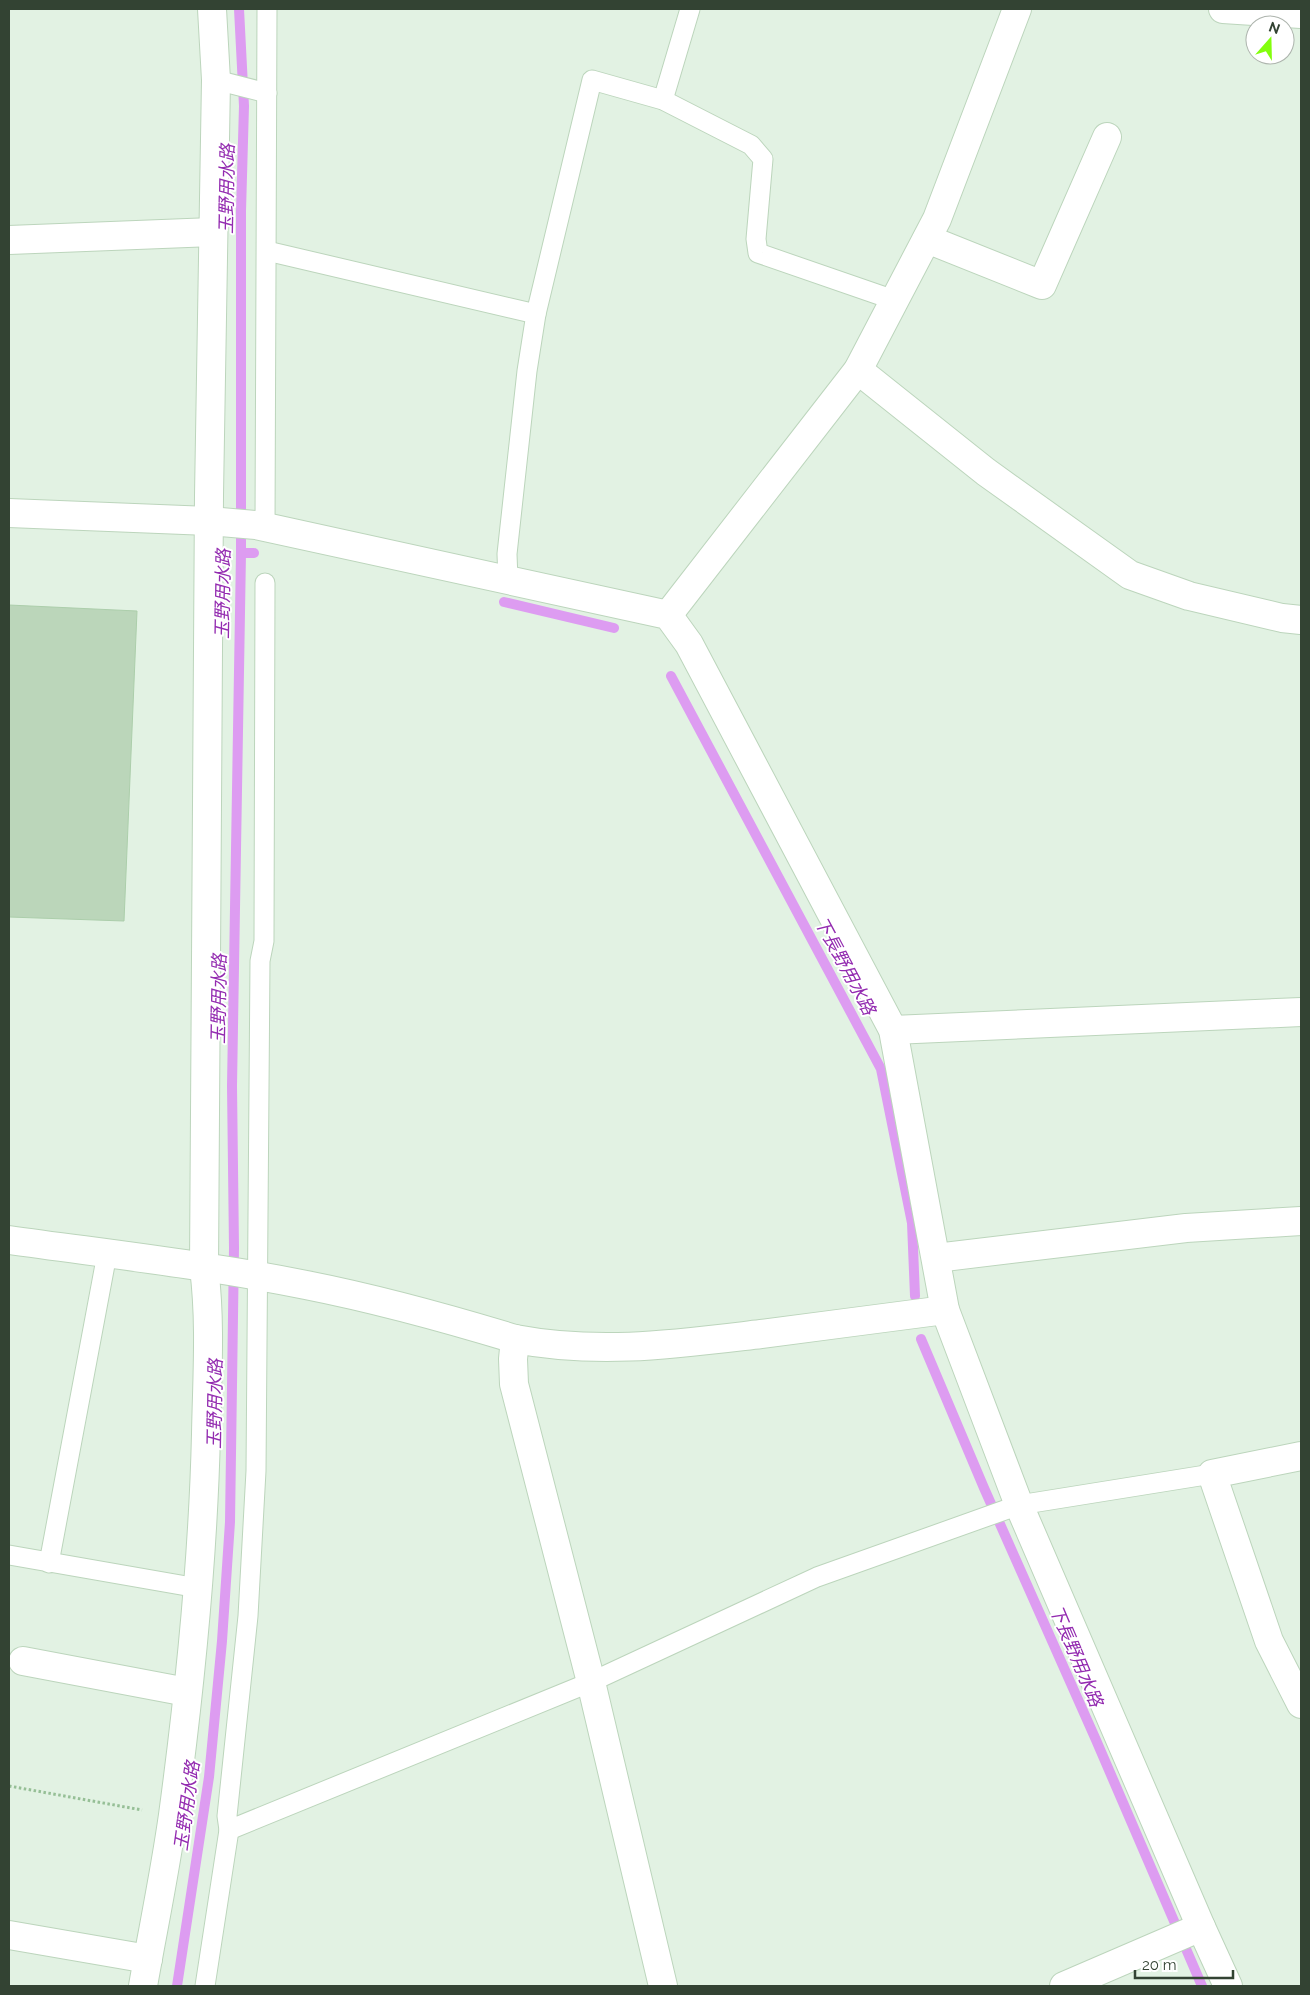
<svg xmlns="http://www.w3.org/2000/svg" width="1310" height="1995" viewBox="0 0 1310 1995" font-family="Raleway,'Noto Sans JP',sans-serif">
<rect width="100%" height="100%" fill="#e2f2e3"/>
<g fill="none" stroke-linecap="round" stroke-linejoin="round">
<g stroke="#dd9cf1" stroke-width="10">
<polyline points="241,553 254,553"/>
<polyline points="504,602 614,628"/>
<polyline points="671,676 881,1069 912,1223 915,1296"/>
<polyline points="921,1339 984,1488 1096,1740 1202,1986"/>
<polyline points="177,1986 209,1777 222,1641 230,1522 234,1248 232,1086 241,553 241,211 244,106 239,9"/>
</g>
</g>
<polygon fill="#bbd6ba" stroke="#acceab" points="9,605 137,611 124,921 9,917"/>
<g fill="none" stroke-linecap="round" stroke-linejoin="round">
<defs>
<g id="service">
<polyline points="216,80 267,93"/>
<polyline points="663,100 690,9"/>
<polyline points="267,251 536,314"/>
<polyline points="265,528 267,9"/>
<polyline points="508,580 507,554 527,371 536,314 592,80 663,100 751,145 763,159 756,239 758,253 894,300"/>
<polyline points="265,583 264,941 260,961 256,1471 248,1616 227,1816 229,1830 591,1682 817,1577 1019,1505 1212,1474"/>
<polyline points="9,1555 198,1588"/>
<polyline points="49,1563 107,1254"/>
<polyline points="205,1986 229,1830"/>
</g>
<g id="minor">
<polyline points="1223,9 1301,14"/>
<polyline points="927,239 1042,285 1107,137"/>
<polyline points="9,240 213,232"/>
<polyline points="858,370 986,472 1130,575 1189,596 1282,618 1301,620"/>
<polyline points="9,513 209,521 256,525 668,615 689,644 893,1030 945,1310 1019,1505 1201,1927 1228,1986"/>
<polyline points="668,615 858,370 937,219 1017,9"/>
<polyline points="893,1030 1301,1012"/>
<polyline points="936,1258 1186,1228 1301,1221"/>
<polyline points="1301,1456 1212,1474 1269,1641 1301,1704"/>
<polyline points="23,1661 187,1692"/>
<polyline points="9,1935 148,1959"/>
<path d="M 143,1986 C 153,1929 165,1872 173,1815 C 190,1689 203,1562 206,1434 C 207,1379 211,1322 204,1268"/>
<path d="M 663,1986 L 591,1682 L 514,1384 L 513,1359 L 515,1339 C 600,1355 676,1344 761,1334 C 822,1326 884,1318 945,1310"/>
<polyline points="1064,1986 1201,1927"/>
</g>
<g id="tertiary">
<path d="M 9,1240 C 108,1254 208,1265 306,1285 C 377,1299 446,1318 515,1339"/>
<polyline points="204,1268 209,495 216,80 212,9"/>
</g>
</defs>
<use href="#service" stroke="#bcd5bc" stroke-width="21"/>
<use href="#minor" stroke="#bcd5bc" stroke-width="30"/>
<use href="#tertiary" stroke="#bcd5bc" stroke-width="30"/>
<polyline stroke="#96bf96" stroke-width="3" stroke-dasharray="2.5 2.5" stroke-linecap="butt" points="9,1786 142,1810"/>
<use href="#service" stroke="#fff" stroke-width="19"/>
<use href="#minor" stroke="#fff" stroke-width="28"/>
<use href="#tertiary" stroke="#fff" stroke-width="28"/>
</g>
<g text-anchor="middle" stroke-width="4" stroke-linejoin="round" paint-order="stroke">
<g font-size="18" font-style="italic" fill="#932bb0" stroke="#fff">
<text transform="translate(227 189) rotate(-89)" y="6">玉野用水路</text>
<text transform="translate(223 594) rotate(-89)" y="6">玉野用水路</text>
<text transform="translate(845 966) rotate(62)" y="6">下長野用水路</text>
<text transform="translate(219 999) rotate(-89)" y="6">玉野用水路</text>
<text transform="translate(215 1404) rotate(-89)" y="6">玉野用水路</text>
<text transform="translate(1076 1656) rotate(67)" y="6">下長野用水路</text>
<text transform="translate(187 1806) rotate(-82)" y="6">玉野用水路</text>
</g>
</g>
<rect width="1310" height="1995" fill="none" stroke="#334333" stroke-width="20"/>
<g transform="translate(1270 40) rotate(20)"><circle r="24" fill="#ffffff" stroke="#adb4ad"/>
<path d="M0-4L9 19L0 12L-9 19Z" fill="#83fe0d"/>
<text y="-8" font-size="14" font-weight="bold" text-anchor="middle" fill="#334333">N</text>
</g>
<path d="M1135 1970v8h98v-8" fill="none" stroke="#334333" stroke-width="2.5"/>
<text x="1142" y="1970" font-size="15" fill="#334333" stroke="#ffffff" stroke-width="4" paint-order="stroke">20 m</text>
</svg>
